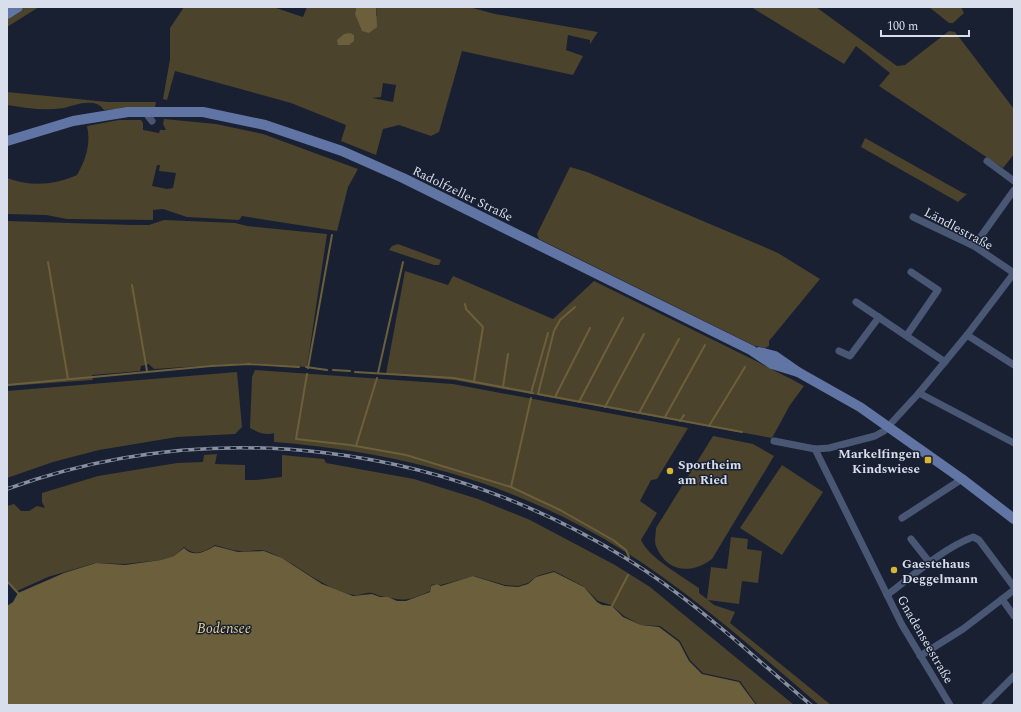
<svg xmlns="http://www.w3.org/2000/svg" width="1021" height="712" viewBox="0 0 1021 712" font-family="Spectral,serif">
<rect width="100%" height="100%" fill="#182032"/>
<g fill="#4b432b" fill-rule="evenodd">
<polygon points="25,7 39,7 7,27 7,19"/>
<path d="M 184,7 L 273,7 L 303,17 L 307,7 L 356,7 L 355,14 L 377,16 L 376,7 L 469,7 L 495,14 L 598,32 L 590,44 L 590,40 L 568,35 L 566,50 L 583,56 L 573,75 L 462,51 L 439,132 L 431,136 L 399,125 L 383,129 L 376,155 L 341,141 L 346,125 L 291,103 L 175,71 L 167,100 L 163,99 L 170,59 L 170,28 ZM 383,83 L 396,85 L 393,102 L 372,98 L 381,97 Z"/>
<polygon points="751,7 816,7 897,66 905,65 949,31 955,32 1014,109 1014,154 1003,168 879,86 890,73 856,46 844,64"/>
<polygon points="929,7 961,7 964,13 953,23 949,23"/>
<path d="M 7,92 L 108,102 L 156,102 L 155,107 L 104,110 C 100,105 97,103 91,103 C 81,102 73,106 64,108 C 45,111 26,108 7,105 Z"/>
<path d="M 164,119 L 216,124 L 263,134 L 358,169 L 348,187 L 337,231 L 242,216 L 239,220 L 187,217 L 163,209 L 153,210 L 153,220 L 67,219 L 46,215 L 7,214 L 7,178 C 30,187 55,185 77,175 C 86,160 91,143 87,126 L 119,120 L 141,120 L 143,123 L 143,130 L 159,133 L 160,130 L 166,130 L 163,124 ZM 157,165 L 160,165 L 159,171 L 176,173 L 173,188 L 167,189 L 152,186 Z"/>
<polygon points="865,138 963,193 967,194 958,202 861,147"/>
<polygon points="570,167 587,172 762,246 778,253 820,279 769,341 769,346 765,348 755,346 539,239 537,234"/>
<polygon points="164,220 235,223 247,226 327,234 307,367 249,363 154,369 149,364 141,366 140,371 92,375 93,380 7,386 7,221 133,225 149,225"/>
<polygon points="398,244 441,260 439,265 434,265 389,250 392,246"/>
<path d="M 405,271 L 448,285 L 453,276 L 553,319 L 594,281 L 758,362 C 773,371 789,377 804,386 L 790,405 L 772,438 L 454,380 L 386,374 Z"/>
<path d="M 255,370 L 453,384 L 688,428 L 657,479 L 651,480 L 640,501 L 657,513 L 641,540 C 649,558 682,576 699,588 L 699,593 L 707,599 L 711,567 L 727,569 L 731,537 L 748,539 L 747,549 L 762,551 L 758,583 L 742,581 L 739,604 L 708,600 L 714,605 L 735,612 L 730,623 L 831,705 L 819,705 C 757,652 694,595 624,551 C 515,483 402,452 274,442 L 274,433 C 266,436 257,432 250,428 L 252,377 Z"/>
<polygon points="237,372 242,427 235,434 177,437 99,450 53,462 7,478 7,391"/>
<path d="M 713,436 L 753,444 L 774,456 L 712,559 C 691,575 666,572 656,546 C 654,541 656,533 656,528 Z"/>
<path d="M 217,454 L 215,464 L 245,465 L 245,480 L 256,480 L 282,477 L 282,455 L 324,459 L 326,463 L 414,479 L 478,499 L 530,520 L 615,565 L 650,587 L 794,705 L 757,705 L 740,681 L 703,673 L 690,660 L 680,641 L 660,626 L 641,625 L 624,616 L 611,605 L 598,601 L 583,586 L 554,571 L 537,576 L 528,583 L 518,586 L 505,585 L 474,576 L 441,585 L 437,584 L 431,585 L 430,591 C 406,602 405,601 380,596 C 378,596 375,593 372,593 C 366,592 360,596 354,595 C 321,589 297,562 266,551 C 258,548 248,553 239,551 C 231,550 223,547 215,545 C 204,552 195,557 184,547 L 174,556 L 161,560 L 125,564 L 95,563 L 48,577 L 17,591 L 7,579 L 7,506 L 14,504 L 21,511 L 29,511 L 37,506 L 45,508 L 42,502 L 42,493 L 98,476 L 177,463 L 203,462 L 204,455 Z"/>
<polygon points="782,465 823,492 782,555 740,528"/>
</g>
<g fill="#6c5f3c">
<polygon points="356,7 376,7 377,27 369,33 362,31 355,14"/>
<polygon points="350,33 354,35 354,41 349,45 338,45 337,40 344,34"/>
<path d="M 215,546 L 238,552 L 264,551 L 282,558 L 322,584 L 353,596 L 372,594 L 380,597 L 388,597 L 397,601 L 406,601 L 430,592 L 431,586 L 437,584 L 441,586 L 473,576 L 505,586 L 518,587 L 528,584 L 536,577 L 554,572 L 584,587 L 597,602 L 602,605 L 612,606 L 623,617 L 641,625 L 659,627 L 679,642 L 689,661 L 702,674 L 739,682 L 756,705 L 7,705 L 7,606 L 13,602 L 18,593 L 64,573 L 96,563 L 125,565 L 161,560 L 174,556 L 184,548 C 194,558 204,552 215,546 Z"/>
</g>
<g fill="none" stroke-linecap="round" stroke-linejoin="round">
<g stroke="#6c5f3c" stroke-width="2">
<polyline points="48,262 68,379"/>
<polyline points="132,285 147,371"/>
<polyline points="465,304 466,309 483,327 474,381"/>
<polyline points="306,367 327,370"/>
<polyline points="308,368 332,235"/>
<polyline points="333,370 350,371"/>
<polyline points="355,372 454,378 533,393"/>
<polyline points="378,373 403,262"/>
<polyline points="307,374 296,439 350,445 406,455 511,487 560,510 613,540 626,550 629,557"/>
<polyline points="7,385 211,366 249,364 299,367"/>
<polyline points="503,387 508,354"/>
<polyline points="531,393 548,333"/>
<polyline points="538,394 742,432"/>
<polyline points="538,394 554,331 560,320 575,307"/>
<polyline points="555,397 590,328"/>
<polyline points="579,402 623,318"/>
<polyline points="605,407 644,334"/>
<polyline points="639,413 679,339"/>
<polyline points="665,417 705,345"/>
<polyline points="680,421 684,415"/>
<polyline points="709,426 745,367"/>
<polyline points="356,446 377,378"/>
<polyline points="511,487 531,398"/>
<polyline points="7,581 18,593"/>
<polyline points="612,606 628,575"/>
</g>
<g stroke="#495774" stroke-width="7">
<polyline points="148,111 148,116 152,121"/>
<polyline points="987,161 1014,181"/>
<polyline points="913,217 974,246 1014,273"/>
<polyline points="974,246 1014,190"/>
<polyline points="856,302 945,362"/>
<polyline points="907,335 938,290 911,272"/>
<polyline points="967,335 1014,365"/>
<polyline points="839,351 850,356 879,317"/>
<polyline points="919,393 1014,443"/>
<polyline points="774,441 815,449 829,448 875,436 884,431 919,393 967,335 1014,273"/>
<polyline points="815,449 902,625 950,705"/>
<polyline points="902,518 962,479"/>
<polyline points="911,539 930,563"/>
<path d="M 887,595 C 914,575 942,549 973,537 L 979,540 L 1014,587"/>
<polyline points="1002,599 1014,616"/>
<polyline points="920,656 963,629 1014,590"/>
<polyline points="985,705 1014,676"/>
</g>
<g stroke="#6075a4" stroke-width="10">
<polyline points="7,14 18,7"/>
<polyline points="7,141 73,121 128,112 203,112 265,125 342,151 403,178 751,350 772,364 798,372"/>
<polyline points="759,352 775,356 798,372 860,407 962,479 1014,519"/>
</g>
<defs>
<path id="rail" d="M 7,489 C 215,414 440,444 627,559 C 694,600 751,655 811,705"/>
</defs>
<use href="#rail" stroke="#888f9e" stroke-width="3.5"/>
<use href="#rail" stroke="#182032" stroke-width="2" stroke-dasharray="6" stroke-linecap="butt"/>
</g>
<g fill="#dab333" stroke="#182032" stroke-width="1.5">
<rect x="924" y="456" width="8" height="8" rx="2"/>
<circle cx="670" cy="471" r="4"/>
<circle cx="894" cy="570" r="4"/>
</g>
<g text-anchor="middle" stroke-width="3" stroke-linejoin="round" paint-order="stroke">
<g font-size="13" fill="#d8deeb" stroke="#182032">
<text transform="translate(463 193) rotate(26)" y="5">Radolfzeller Straße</text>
<text transform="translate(959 228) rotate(28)" y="5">Ländlestraße</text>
<text transform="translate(926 639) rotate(60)" y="5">Gnadenseestraße</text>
</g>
<g font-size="13" font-weight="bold" fill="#d8deeb" stroke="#182032" text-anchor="start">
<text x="920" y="458" text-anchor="end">Markelfingen<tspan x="920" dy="15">Kindswiese</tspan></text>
<text x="678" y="469">Sportheim<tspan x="678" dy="15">am Ried</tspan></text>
<text x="902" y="568">Gaestehaus<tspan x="902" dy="15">Deggelmann</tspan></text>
</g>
<g font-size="14" font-style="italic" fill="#e7d092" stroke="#182032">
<text x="224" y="633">Bodensee</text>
</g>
</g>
<rect width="1021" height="712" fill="none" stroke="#d8deeb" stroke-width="16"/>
<path d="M881 30v6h88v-6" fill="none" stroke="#d8deeb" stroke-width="2"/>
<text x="887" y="30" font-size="12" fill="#d8deeb" stroke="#182032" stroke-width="3" paint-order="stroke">100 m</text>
</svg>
